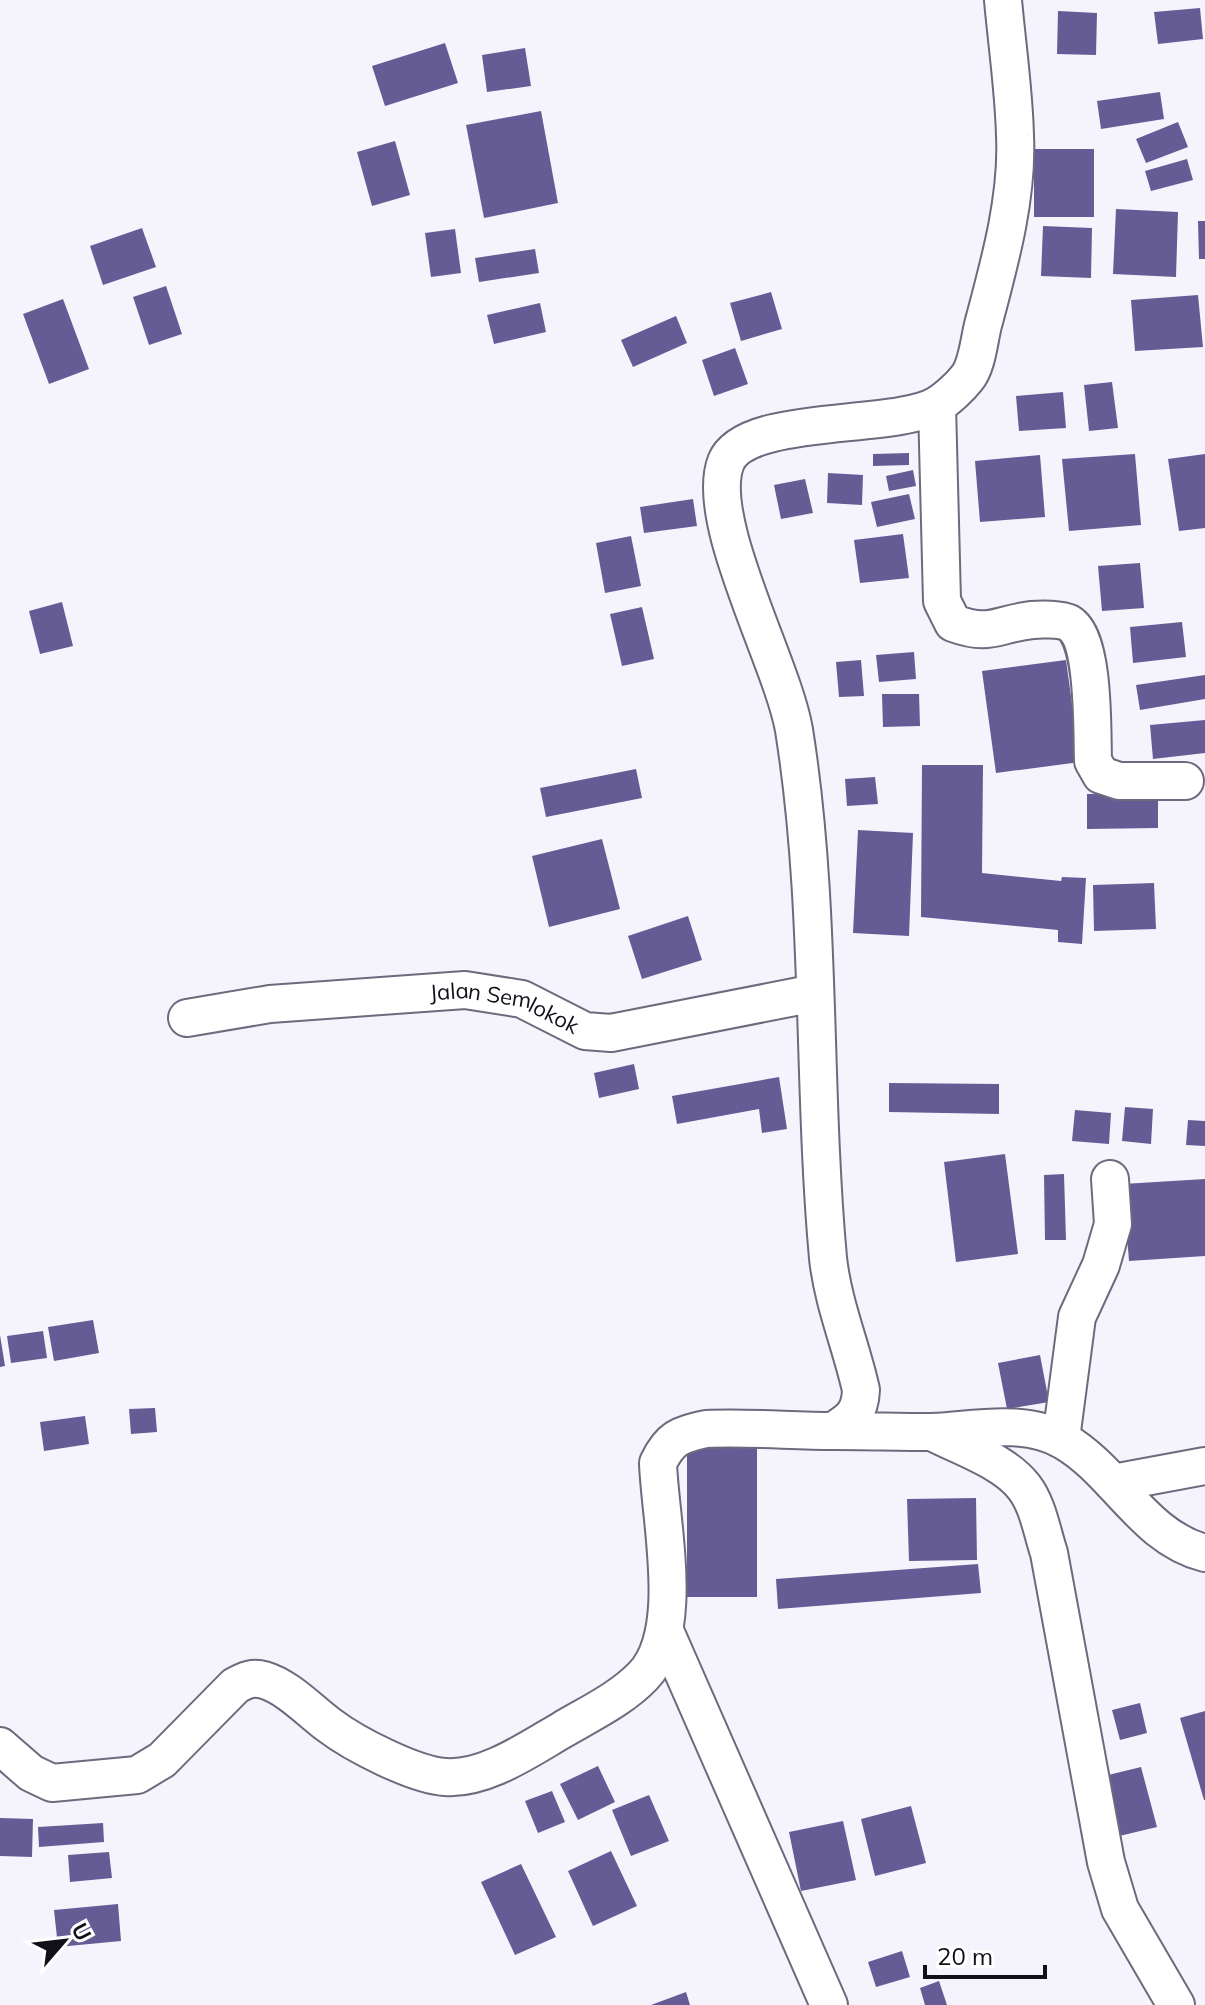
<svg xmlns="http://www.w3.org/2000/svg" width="1205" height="2005" viewBox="0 0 1205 2005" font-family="Mulish,sans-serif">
<rect width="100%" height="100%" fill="#f5f4fd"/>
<g fill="#665c95">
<polygon points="1200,8 1203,39 1158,44 1154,12"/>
<polygon points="1058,11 1097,13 1096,55 1057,54"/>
<polygon points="445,43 458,83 385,106 372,66"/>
<polygon points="525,48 531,86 487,92 482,55"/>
<polygon points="1160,92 1164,119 1101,129 1097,101"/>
<polygon points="541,111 558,203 484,218 466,125"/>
<polygon points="1178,122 1188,147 1146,163 1136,139"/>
<polygon points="395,141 410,195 372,206 357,152"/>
<rect x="1034" y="149" width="60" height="68"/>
<polygon points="1187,159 1193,180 1151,191 1145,171"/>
<polygon points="1116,209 1178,212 1176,277 1113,274"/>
<polygon points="1198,221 1205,221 1205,259 1199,259"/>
<polygon points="1043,226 1092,228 1091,278 1041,276"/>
<polygon points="142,228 156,267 103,285 90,246"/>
<polygon points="455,229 461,273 431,277 425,233"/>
<polygon points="535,249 539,273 479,282 475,258"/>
<polygon points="166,286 182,334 149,345 133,297"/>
<polygon points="771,292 782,329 741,341 730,303"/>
<polygon points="1198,295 1203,347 1135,351 1131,300"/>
<polygon points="63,299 89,369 49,384 23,314"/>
<polygon points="540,303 546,332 494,344 487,315"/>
<polygon points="676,316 687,343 633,367 621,340"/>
<polygon points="735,348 748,384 714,396 702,360"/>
<polygon points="1112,382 1118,428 1089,431 1084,385"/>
<polygon points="1063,392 1066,428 1019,431 1016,396"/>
<polygon points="909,453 909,465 873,466 873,454"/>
<polygon points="1135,454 1141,525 1069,531 1062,459"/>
<polygon points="1205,454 1205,528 1179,531 1168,459"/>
<polygon points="1040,455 1045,517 980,522 975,461"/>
<polygon points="913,470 916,486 889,491 886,476"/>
<polygon points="828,473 863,475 862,505 827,503"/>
<polygon points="805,479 813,513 781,519 774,485"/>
<polygon points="909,494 915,519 877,527 871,502"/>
<polygon points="693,499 697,526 644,533 640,507"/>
<polygon points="903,534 909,578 860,583 854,540"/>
<polygon points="631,536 641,586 605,593 596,543"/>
<polygon points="1140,563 1144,608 1102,611 1098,566"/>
<polygon points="62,602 73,646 40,654 29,611"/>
<polygon points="642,607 654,659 622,666 610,614"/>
<polygon points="1182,622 1186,657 1133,663 1130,627"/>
<polygon points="914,652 916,679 879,682 876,655"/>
<polygon points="861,660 864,696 839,697 836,662"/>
<polygon points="1066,660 1080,762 996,773 982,671"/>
<polygon points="1205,675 1205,699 1140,710 1136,685"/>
<polygon points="882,694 919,694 920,726 883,727"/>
<polygon points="1205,720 1205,753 1153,759 1150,725"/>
<polygon points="922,765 983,765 982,873 1061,881 1062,877 1086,878 1082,944 1058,942 1058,930 921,917"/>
<polygon points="636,769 642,798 546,817 540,788"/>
<polygon points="875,777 878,804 847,806 845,779"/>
<polygon points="1158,793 1158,828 1087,829 1087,794"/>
<polygon points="858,830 913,833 909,936 853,933"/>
<polygon points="602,839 620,909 549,927 532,856"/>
<polygon points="1154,883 1156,929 1094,931 1093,885"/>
<polygon points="688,916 702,960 642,979 628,936"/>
<polygon points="634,1064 639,1089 599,1098 594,1073"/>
<polygon points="779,1077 787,1129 762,1133 759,1109 677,1124 672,1096"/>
<polygon points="889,1083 999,1084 999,1114 889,1112"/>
<polygon points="1125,1107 1153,1109 1151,1144 1122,1141"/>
<polygon points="1075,1110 1111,1113 1109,1144 1072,1141"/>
<polygon points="1188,1120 1205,1121 1205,1146 1186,1145"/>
<polygon points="1005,1154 1018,1254 956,1262 944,1162"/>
<polygon points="1064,1174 1066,1240 1045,1240 1044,1175"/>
<polygon points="1205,1179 1205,1256 1129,1261 1123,1184"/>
<polygon points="93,1320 99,1353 54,1361 48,1327"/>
<polygon points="43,1331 47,1358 11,1363 7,1336"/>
<polygon points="0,1335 5,1366 0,1367"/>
<polygon points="1040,1355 1049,1402 1007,1409 998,1363"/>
<polygon points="155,1408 157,1432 131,1434 129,1409"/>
<polygon points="85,1416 89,1444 44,1451 40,1422"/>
<polygon points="687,1447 757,1448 757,1597 687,1597"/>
<polygon points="976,1498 977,1560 909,1561 907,1499"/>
<polygon points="978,1564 981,1593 778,1609 776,1579"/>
<polygon points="1140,1703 1147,1733 1120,1740 1112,1710"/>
<polygon points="1205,1711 1205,1800 1204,1800 1180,1718"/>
<polygon points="598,1766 615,1802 578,1820 560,1784"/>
<polygon points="1141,1767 1157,1827 1111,1838 1096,1778"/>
<polygon points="552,1791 565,1822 538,1833 525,1801"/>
<polygon points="649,1795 669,1841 631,1856 612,1810"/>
<polygon points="911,1806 926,1863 875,1876 861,1819"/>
<polygon points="0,1818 33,1819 32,1857 0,1856"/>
<polygon points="843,1821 856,1880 801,1891 789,1832"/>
<polygon points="103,1823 104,1842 39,1847 38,1827"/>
<polygon points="611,1851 637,1906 593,1926 568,1871"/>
<polygon points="109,1852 112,1878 70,1882 68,1855"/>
<polygon points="521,1864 556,1937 515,1955 481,1882"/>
<polygon points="118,1904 121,1941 58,1947 54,1910"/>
<polygon points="902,1951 910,1977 876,1987 868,1962"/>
<polygon points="939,1981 947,2005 925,2005 920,1988"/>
<polygon points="686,1992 690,2005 651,2005"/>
</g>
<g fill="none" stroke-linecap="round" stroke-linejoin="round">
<defs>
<g id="minor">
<path d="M 937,405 L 942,601 L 953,623 C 991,637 996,624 1032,620 C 1041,619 1061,619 1069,623 C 1095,638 1092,732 1093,761 L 1101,775 L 1119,781 L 1185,781"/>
<path id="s1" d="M 187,1018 L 270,1004 L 465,990 L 522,999 L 585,1031 L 611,1033 L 815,993"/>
<path d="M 833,1431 C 852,1419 860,1413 861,1390 C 851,1345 833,1304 828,1258 C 812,1083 822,904 794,730 C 783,664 703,520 726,462 C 745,414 894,430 937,405 C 947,399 960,387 967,378 C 977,366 979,341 983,325 C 999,265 1018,198 1015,136 C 1014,91 1007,45 1003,0"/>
<path d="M 932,1432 C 961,1447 1004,1461 1024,1487 C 1038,1505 1042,1532 1049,1553 L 1106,1862 L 1120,1909 L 1176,2005"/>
<polyline points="1061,1439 1077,1317 1101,1265 1113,1224 1110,1179"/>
<polyline points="1113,1483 1205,1466"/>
<polyline points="665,1631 829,2005"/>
<path d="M 0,1746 L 31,1773 L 52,1783 L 137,1775 L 162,1760 L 235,1686 C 245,1680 253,1677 264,1680 C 288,1687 310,1711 329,1725 C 354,1744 414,1775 445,1777 C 485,1780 529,1749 562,1730 C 589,1714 621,1699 643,1676 C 686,1632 660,1521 658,1463 C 670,1438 679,1435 706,1429 C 749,1427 791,1431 834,1431 C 866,1431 899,1432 932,1432 C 974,1430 1025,1418 1064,1441 C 1117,1472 1143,1537 1205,1553"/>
</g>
</defs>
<use href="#minor" stroke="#6d6a7d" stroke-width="40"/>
<use href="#minor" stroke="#fff" stroke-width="36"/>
</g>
<g text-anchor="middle" stroke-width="6" stroke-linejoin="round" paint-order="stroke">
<g font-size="22" fill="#111018" stroke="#fff">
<text dy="8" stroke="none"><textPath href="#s1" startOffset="322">Jalan Semlokok</textPath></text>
</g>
</g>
<g transform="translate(64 1941) rotate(62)" stroke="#ffffff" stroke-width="6" paint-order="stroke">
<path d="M0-6L14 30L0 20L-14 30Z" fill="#111018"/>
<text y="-12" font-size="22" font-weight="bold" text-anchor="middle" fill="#111018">U</text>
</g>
<path d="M925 1965v12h120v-12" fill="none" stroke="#111018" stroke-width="4"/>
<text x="937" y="1965" font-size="24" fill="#111018" stroke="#ffffff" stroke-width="6" paint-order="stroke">20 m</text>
</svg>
